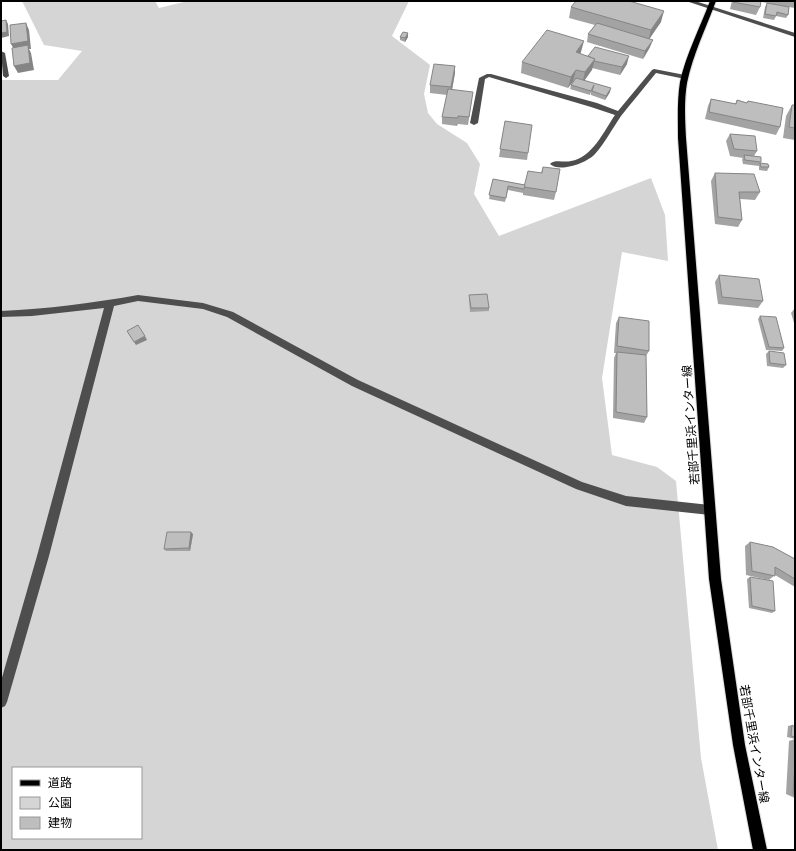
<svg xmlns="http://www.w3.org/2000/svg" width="796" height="851" viewBox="0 0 796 851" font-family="Montserrat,'Noto Sans JP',sans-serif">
<rect width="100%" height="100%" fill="#fff"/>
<path fill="#d5d5d5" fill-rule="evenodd" d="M 22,1 L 155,1 L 159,8 L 188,1 L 409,1 L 392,36 L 430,65 L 424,94 L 428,113 L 437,124 L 467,143 L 480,164 L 474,194 L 499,236 L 651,178 L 665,215 L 668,261 L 622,252 L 602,378 L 612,455 L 657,467 L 676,481 L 701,758 L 718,850 L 1,850 L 1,80 L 58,80 L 82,51 L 44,45 ZM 13,768 L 141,768 L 141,838 L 13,838 Z"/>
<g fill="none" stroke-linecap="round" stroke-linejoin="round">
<defs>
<path id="major" d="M 710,1 L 716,1 C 706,28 693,54 687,83 C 684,101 685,119 686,138 L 721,579 L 745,745 L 767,850 L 753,850 L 733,745 L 709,579 L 678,138 C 678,119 677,101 680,82 C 686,54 700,28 710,1 Z"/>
</defs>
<use href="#major" stroke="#dbdbdb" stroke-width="2"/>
<g fill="#4e4e4e" fill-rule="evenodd">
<polygon points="686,1 695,1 795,33 795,37"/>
<polygon points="1,51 5,53 9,76 6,78 3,76"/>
<path d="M 654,69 L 685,75 L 688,77 L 685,79 L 656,73 C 644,88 632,102 621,116 C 612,129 605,143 595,154 C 587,163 559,173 550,164 C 555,159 564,163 571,161 C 592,158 604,131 615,115 L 591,107 L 489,77 L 485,79 L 478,123 L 474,125 L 470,123 L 479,78 L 487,74 L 491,74 L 597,103 L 618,111 L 652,70 Z"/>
<path d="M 138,295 L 203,303 L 233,312 L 358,380 L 582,482 L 626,496 L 710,505 L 714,507 L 715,510 L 714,513 L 710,515 L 626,506 L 576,489 L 352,386 L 227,317 L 203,309 L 138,301 L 114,306 L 49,556 L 7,702 L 5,706 L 1,708 L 1,681 L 37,556 L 104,308 L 32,316 L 1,317 L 1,311 C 47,309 93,303 138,295 Z"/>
</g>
<use href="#major" fill="#000" fill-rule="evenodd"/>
</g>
<g fill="#a3a3a3">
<polygon points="732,1 761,1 760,7 756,15 730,9"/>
<polygon points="762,1 795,1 795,8 789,7 788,15 786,18 776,16 774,20 763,18 765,7 767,3 762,2"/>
<polygon points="571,7 661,22 649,38 650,47 643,59 587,42 588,34 595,25 569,18"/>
<polygon points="408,33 408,37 405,42 400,40 400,37"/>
<polygon points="581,52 580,54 588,56 627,64 620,75 592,68 584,80 610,92 605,100 591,95 591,92 590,95 570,89 571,85 574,81 568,88 521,73 522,62"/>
<polygon points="455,66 455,73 452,90 472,99 468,125 458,124 457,126 442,124 442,117 447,95 430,93 430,85"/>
<polygon points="711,99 735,104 737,100 747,103 748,101 780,127 776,135 705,119 708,106"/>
<polygon points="792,105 795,105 795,140 783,138 786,116"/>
<polygon points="505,121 528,153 527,160 499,157"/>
<polygon points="730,134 757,151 754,156 761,163 769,167 767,171 759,170 759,166 743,164 742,159 743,158 730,156 726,141"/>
<polygon points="543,167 556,192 554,200 523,195 523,193 508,190 505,202 489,199 493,179 525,185 541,173"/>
<polygon points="715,173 760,192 755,200 740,199 742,220 738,227 715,224 711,181"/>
<polygon points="719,275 763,301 758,308 718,304 715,282"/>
<polygon points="469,295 489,308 489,311 470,312 469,299"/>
<polygon points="795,308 795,326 791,313"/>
<polygon points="760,316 784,348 782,351 766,350 758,319"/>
<polygon points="619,317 649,351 646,356 647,417 644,423 613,418 614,358 616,353 614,353 616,323"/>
<polygon points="769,351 786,365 783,368 767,366 766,354"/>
<polygon points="193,534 190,551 166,551 164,549"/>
<polygon points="750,542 795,559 795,587 775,575 769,580 746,575 745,546"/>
<polygon points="750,577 775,611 772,613 749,608 747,579"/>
<polygon points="792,725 795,727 795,798 786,794 789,741 795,739 787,737 788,726"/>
</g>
<g fill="#858585">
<polygon points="664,11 661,22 648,41 651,30"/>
<polygon points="6,20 8,24 9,36 1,38 1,33"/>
<polygon points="26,23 29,30 31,49 29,49 31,53 34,70 18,73 14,66 15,51 11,44"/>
<polygon points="408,33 408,37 405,42 405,38"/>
<polygon points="653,40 650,47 643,59 645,51"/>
<polygon points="584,41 581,52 573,63 576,52"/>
<polygon points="629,56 627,64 620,75 622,67"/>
<polygon points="595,59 592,70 582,84 585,72"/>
<polygon points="455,66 455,73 451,95 451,87"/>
<polygon points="576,70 573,81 568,88 571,77"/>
<polygon points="611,88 610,92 605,100 606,96"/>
<polygon points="145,336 147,340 136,345 134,342"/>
<polygon points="191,532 193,534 190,551 189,548"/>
</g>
<g fill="#bebebe" stroke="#858585">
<polygon points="576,1 629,1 664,11 651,30 571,7"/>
<polygon points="733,1 761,1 760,7 733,2"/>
<polygon points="767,3 789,7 788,15 777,12 776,16 765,14"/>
<polygon points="6,20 7,32 1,33 1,21"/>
<polygon points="26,23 28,41 11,44 10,25"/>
<polygon points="597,23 653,40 645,51 588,34"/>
<polygon points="547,30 584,41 576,52 595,59 585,72 576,70 571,77 522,62"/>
<polygon points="403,32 408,33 405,38 400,37"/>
<polygon points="28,45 30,63 14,66 12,48"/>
<polygon points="595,47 629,56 622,67 594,61 595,59 588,56"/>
<polygon points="434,64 455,66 451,87 430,85"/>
<polygon points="576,78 611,88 606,96 592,91 594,85 591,91 571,85"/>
<polygon points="448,89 473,92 469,117 458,116 458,118 442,117"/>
<polygon points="711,99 736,104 737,100 747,103 748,101 783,108 780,127 709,112"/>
<polygon points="792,105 795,105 795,128 789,127"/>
<polygon points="505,121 532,125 528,153 500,149"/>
<polygon points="730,134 755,136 757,151 734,149"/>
<polygon points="744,155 761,157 761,162 745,160"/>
<polygon points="760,163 768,164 769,167 761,167"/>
<polygon points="543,167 560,169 556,192 524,187 528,171 542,173"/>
<polygon points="715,173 754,174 760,192 739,192 742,220 718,217"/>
<polygon points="493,179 525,185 524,189 508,186 506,198 489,195"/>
<polygon points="719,275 759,279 763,301 722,297"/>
<polygon points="487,294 489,308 471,308 469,295"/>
<polygon points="760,316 776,317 784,348 769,347"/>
<polygon points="619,317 649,321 649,351 617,346"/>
<polygon points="138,325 145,336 134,342 127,331"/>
<polygon points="769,351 784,353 786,365 770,363"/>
<polygon points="617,352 646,355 647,417 616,412"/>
<polygon points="167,532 191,532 189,548 164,549"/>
<polygon points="750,542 773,547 795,559 795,579 775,567 775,576 752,571"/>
<polygon points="750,577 773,581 775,611 752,606"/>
<polygon points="792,725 795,727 795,737 791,736"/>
<polygon points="795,764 795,794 793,794"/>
</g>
<g text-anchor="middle" stroke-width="3" stroke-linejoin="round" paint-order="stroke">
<g font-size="12" fill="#000" stroke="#fff">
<text transform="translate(691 425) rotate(-94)" y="4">若部千里浜インター線</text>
<text transform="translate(754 744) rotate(80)" y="4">若部千里浜インター線</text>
</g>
</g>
<rect width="796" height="851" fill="none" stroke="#000000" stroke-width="4"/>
<rect x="12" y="767" width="130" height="72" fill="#ffffff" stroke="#999999"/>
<rect x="20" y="780" width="20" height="6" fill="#000000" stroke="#999999"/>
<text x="48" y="787" font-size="12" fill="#000000">道路</text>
<rect x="20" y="797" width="20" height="12" fill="#d5d5d5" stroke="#999999"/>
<text x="48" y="807" font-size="12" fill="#000000">公園</text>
<rect x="20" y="817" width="20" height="12" fill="#bebebe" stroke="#999999"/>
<text x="48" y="827" font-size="12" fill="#000000">建物</text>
</svg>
